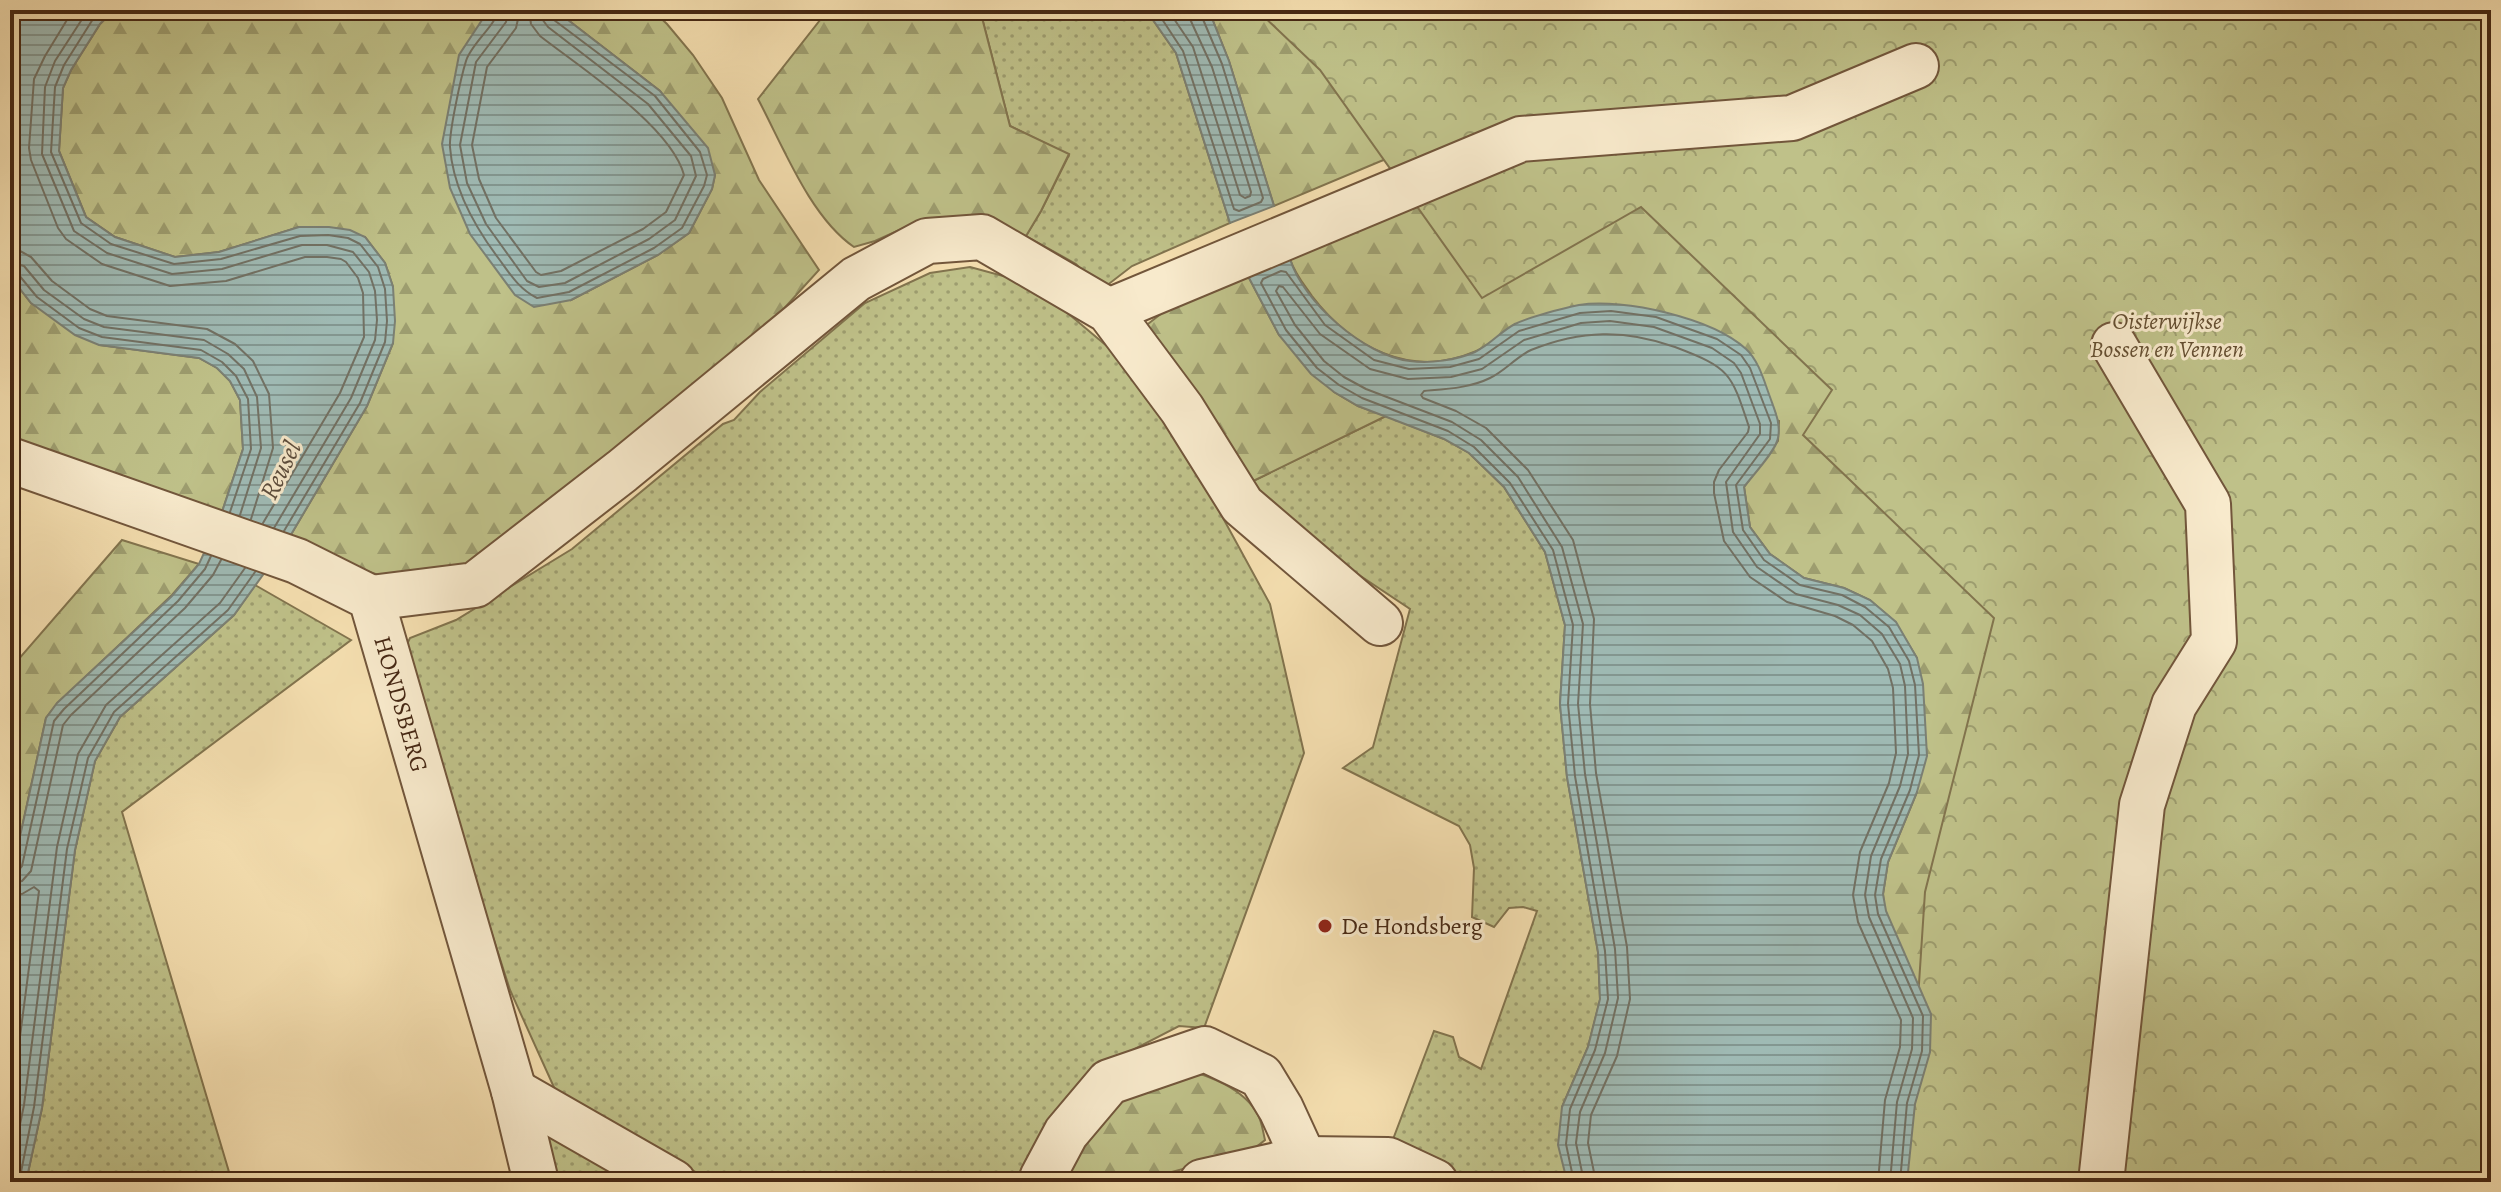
<svg xmlns="http://www.w3.org/2000/svg" width="2501" height="1192" viewBox="0 0 2501 1192" font-family="Alegreya,serif">
<defs>
<pattern id="grass-dots" width="8" height="8" patternUnits="userSpaceOnUse" patternTransform="scale(2)"><rect width="8" height="8" fill="#bfc189"/><path d="M2 2h.1M6 6h.1" fill="none" stroke="#9d9d6f" stroke-width="1.8" stroke-linecap="round"/></pattern>
<pattern id="forest-firs" width="22" height="20" patternUnits="userSpaceOnUse" patternTransform="scale(2)"><rect width="22" height="20" fill="#bfc189"/><path d="M5 1l3.5 6h-7zM16 11l3.5 6h-7z" fill="#9d9d6f"/></pattern>
<pattern id="park-crowns" width="20" height="18" patternUnits="userSpaceOnUse" patternTransform="scale(2)"><rect width="20" height="18" fill="#bfc189"/><path d="M2 6a3 3 0 1 1 6 0M12 15a3 3 0 1 1 6 0" fill="none" stroke="#9d9d6f"/></pattern>
<pattern id="water-rules" width="6" height="5" patternUnits="userSpaceOnUse" patternTransform="scale(2)"><rect width="6" height="5" fill="#9fbab4"/><path d="M0 2.5h6" fill="none" stroke="#839791"/></pattern>
</defs>
<rect width="100%" height="100%" fill="#f5dfb0"/>
<filter id="stains"><feTurbulence type="fractalNoise" baseFrequency=".0025" numOctaves="4"/><feColorMatrix values="0 0 0 0 .2 0 0 0 0 .09 0 0 0 0 .02 0 0 0 .5 -.17"/></filter>
<radialGradient id="worn" r=".72"><stop offset=".6" stop-color="#630" stop-opacity="0"/><stop offset="1" stop-color="#630" stop-opacity=".3"/></radialGradient>
<g fill="url(#grass-dots)" stroke="#82744e" stroke-width="2">
<polygon points="980,10 1146,10 1176,53 1230,223 1132,266 1101,290 1076,264 1026,236 1041,211 1069,155 1010,126"/>
<polygon points="970,267 1018,280 1058,305 1108,347 1170,421 1270,604 1304,753 1204,1028 1179,1026 1117,1058 1031,1156 1017,1182 712,1182 645,1141 557,1094 510,990 402,654 410,638 456,620 572,549 723,424 734,420 760,392 865,303 930,273"/>
<polygon points="1386,416 1444,439 1469,453 1504,487 1545,552 1565,625 1560,704 1567,777 1598,952 1600,1000 1588,1047 1562,1107 1568,1182 1459,1182 1451,1172 1392,1142 1434,1031 1453,1037 1459,1057 1481,1069 1537,911 1523,907 1509,908 1494,927 1472,917 1474,868 1470,845 1459,826 1343,768 1373,747 1410,609 1335,559 1247,484"/>
<polygon points="255,585 351,640 122,812 232,1182 26,1182 42,1108 75,850 95,761 120,717 234,615"/>
<polygon points="543,1131 630,1182 556,1182"/>
</g>
<g fill="url(#forest-firs)" stroke="#82744e" stroke-width="2">
<polygon points="114,10 494,10 484,17 571,300 658,255 689,233 712,189 715,175 660,91 555,10 652,10 667,24 693,55 722,98 759,180 819,270 779,314 602,468 448,577 387,578 286,543 367,406 393,343 393,287 385,263 365,237 299,227 219,252 175,257 115,237 86,217 59,151 63,88 71,70 100,24"/>
<path d="M 828,10 L 980,10 L 1010,126 L 1069,154 L 1041,211 L 1026,236 L 994,224 L 906,227 L 875,241 L 854,247 C 810,217 783,146 758,99 Z"/>
<polygon points="1205,10 1891,10 1467,130 1381,161 1274,206 1229,61 1213,21"/>
<path d="M 1561,162 L 2455,394 L 1907,1182 L 1883,894 L 1888,862 L 1917,792 L 1917,658 L 1895,622 L 1870,600 L 1844,588 L 1804,578 L 1770,554 L 1750,527 L 1744,487 L 1778,441 L 1779,421 L 1515,324 C 1503,333 1489,346 1474,352 C 1410,379 1351,347 1312,296 C 1303,283 1295,274 1290,259 L 1400,213 L 1483,183 Z"/>
<polygon points="10,276 31,303 100,345 199,358 217,368 230,381 240,400 243,449 220,518 10,441"/>
<polygon points="1248,276 1279,335 1334,392 1358,406 1386,416 1247,484 1139,331 1162,313"/>
<polygon points="122,540 199,564 172,595 58,703 46,718 10,882 10,669"/>
<path d="M 1182,1068 C 1209,1076 1244,1088 1258,1115 C 1262,1122 1263,1132 1265,1140 L 1251,1151 L 1134,1182 L 1064,1182 C 1073,1157 1106,1114 1127,1098 C 1144,1086 1165,1078 1182,1068 Z"/>
</g>
<polygon fill="url(#park-crowns)" stroke="#82744e" stroke-width="2" points="1257,10 2491,10 2491,1182 1906,1182 1925,892 1994,618 1803,435 1832,390 1641,207 1482,298 1320,70"/>
<g fill="url(#water-rules)" stroke="#7b8074" stroke-width="2">
<polygon points="10,10 114,10 100,24 71,70 63,88 59,151 86,217 115,237 175,257 219,252 299,227 329,227 350,230 365,237 385,263 393,287 395,321 393,343 367,406 286,543 234,615 120,717 95,761 75,850 42,1108 26,1182 10,1182 10,882 46,718 57,703 172,596 199,564 220,518 243,449 240,400 230,381 217,368 199,358 99,345 75,335 31,303 10,276"/>
<polygon points="494,10 555,10 660,91 708,148 715,175 712,189 689,233 658,255 571,300 534,307 515,295 470,234 450,188 442,144 459,55 484,17"/>
<polygon points="1146,10 1205,10 1213,21 1229,61 1274,206 1230,223 1176,53"/>
<path d="M 1290,259 C 1303,302 1365,356 1410,361 C 1429,364 1457,360 1475,352 C 1490,345 1501,331 1515,324 C 1529,317 1564,308 1579,305 C 1624,298 1712,318 1746,349 C 1759,361 1764,381 1770,397 C 1775,411 1781,424 1778,438 C 1776,451 1752,476 1744,487 L 1750,527 L 1770,554 L 1804,578 L 1844,588 L 1870,600 L 1896,622 L 1917,658 L 1923,684 L 1927,756 L 1917,792 L 1888,862 L 1883,894 L 1886,911 L 1931,1014 L 1930,1052 L 1915,1104 L 1907,1182 L 1567,1181 L 1558,1145 L 1562,1107 L 1588,1047 L 1600,999 L 1598,952 L 1567,777 L 1560,704 L 1565,625 L 1545,552 L 1504,487 L 1469,453 L 1444,439 L 1358,406 L 1334,392 L 1311,374 L 1279,335 L 1248,276 Z"/>
</g>
<g fill="none" stroke-linecap="round" stroke-linejoin="round">
<g stroke="#727164" stroke-width="2">
<polyline points="73,10 45,56 34,79 29,148 31,160 58,228 66,239 102,264 170,286 226,281 305,257 327,257 341,259 346,262 358,278 363,293 364,337 340,393 263,523"/>
<polyline points="88,10 55,61 45,87 42,154 74,231 107,253 172,274 222,269 302,245 327,245 353,252 369,272 375,291 377,320 375,340 351,398 274,528"/>
<polyline points="103,10 93,19 64,65 55,87 51,152 81,223 111,244 174,264 221,259 300,236 328,235 348,238 360,244 378,267 385,289 387,321 385,342 360,403 284,531"/>
<path d="M 498,10 C 497,24 471,44 466,61 C 461,77 449,132 450,147 C 453,189 474,226 499,259 C 510,274 519,289 537,298 L 569,292 L 654,248 L 682,228 L 704,186 L 707,175 L 700,152 L 655,96 L 554,20 L 551,10"/>
<polyline points="508,10 506,22 476,62 460,145 467,183 486,224 527,281 539,287 565,283 649,239 675,220 696,176 691,156 648,104 548,27 542,19 541,10"/>
<path d="M 520,10 L 516,28 L 487,67 L 472,145 L 479,179 L 496,218 L 536,272 L 541,275 L 561,271 L 643,229 L 666,212 L 684,175 C 671,126 581,68 540,36 L 531,24 L 529,10"/>
<polyline points="1156,10 1183,51 1234,209 1239,211 1261,202 1263,198 1222,64 1199,10"/>
<polyline points="1168,10 1193,47 1240,195 1245,198 1250,196 1251,192 1212,67 1190,19 1189,10"/>
<polyline points="10,250 20,251 31,257 52,281 90,309 107,316 207,329 235,344 253,361 269,394 273,448 251,519"/>
<polyline points="10,262 24,266 44,290 84,319 104,327 204,340 228,354 244,369 257,397 261,448 240,515"/>
<polyline points="10,272 18,274 37,297 79,328 102,337 201,350 222,362 236,376 248,399 251,449 230,512"/>
<polyline points="10,874 17,872 22,866 54,721 64,709 178,601 205,569 211,556"/>
<polyline points="10,884 22,881 31,871 63,725 71,715 185,608 213,575 221,560"/>
<polyline points="10,896 22,894 34,887 39,891 10,1113"/>
<polyline points="10,1173 24,1105 57,847 78,754 106,705 220,603 245,568"/>
<polyline points="19,1182 34,1107 67,849 88,758 114,712 228,610 255,572"/>
<polyline points="1574,1182 1566,1144 1570,1109 1595,1050 1608,999 1605,951 1575,776 1568,704 1573,625 1553,550 1510,483 1474,447 1448,431 1362,398 1339,385 1317,368 1286,330 1261,283 1263,279 1281,271 1286,272 1325,325 1374,360 1409,369 1450,367 1479,359 1519,331 1580,313 1611,311 1656,317 1717,339 1741,355 1750,368 1771,423 1770,439 1736,485 1743,530 1764,560 1800,585 1842,595 1865,607 1889,627 1909,661 1915,685 1919,755 1910,790 1881,859 1875,895 1878,914 1923,1016 1922,1051 1907,1103 1900,1182"/>
<polyline points="1584,1182 1576,1143 1580,1112 1605,1053 1618,998 1615,949 1585,774 1578,704 1583,624 1562,547 1518,477 1481,440 1452,422 1366,389 1344,377 1324,361 1295,325 1276,291 1279,286 1283,287 1320,334 1370,369 1408,379 1451,377 1482,369 1524,340 1581,323 1610,321 1654,327 1712,348 1734,363 1741,373 1760,424 1760,434 1726,482 1733,532 1757,567 1796,594 1838,605 1860,615 1882,634 1900,664 1905,686 1908,754 1900,786 1871,856 1865,895 1869,917 1913,1018 1912,1049 1897,1102 1890,1182"/>
<path d="M 1596,1182 L 1588,1143 L 1591,1115 L 1617,1056 L 1630,999 L 1627,947 L 1596,773 L 1590,704 L 1594,619 L 1573,540 L 1528,470 L 1486,428 L 1456,411 L 1423,398 L 1421,395 L 1424,391 C 1446,389 1470,388 1490,378 C 1505,371 1516,357 1531,350 C 1581,330 1625,329 1675,347 C 1730,368 1731,372 1749,427 L 1748,432 L 1719,470 L 1714,482 L 1714,493 L 1724,541 L 1750,577 L 1787,602 L 1835,616 L 1853,625 L 1872,641 L 1888,669 L 1893,688 L 1896,753 L 1889,783 L 1860,852 L 1853,895 L 1858,922 L 1901,1020 L 1900,1047 L 1885,1100 L 1878,1182"/>
</g>
<defs>
<g id="minor">
<polyline points="1109,311 1521,139 1792,118 1916,66"/>
<polyline points="10,460 297,561 371,598 514,1091 536,1182"/>
<polyline points="371,598 475,585 622,471 856,279 927,241 982,237 1109,311 1182,409 1242,505 1380,623"/>
<polyline points="514,1091 673,1182"/>
<polyline points="1042,1182 1042,1178 1066,1133 1109,1082 1205,1049 1261,1076 1281,1109 1304,1159"/>
<polyline points="1202,1182 1304,1159 1388,1160 1435,1182"/>
<polyline points="2101,1182 2142,805 2174,705 2214,641 2208,504 2114,345"/>
</g>
</defs>
<use href="#minor" stroke="#72563b" stroke-width="48"/>
<use href="#minor" stroke="#f8eacc" stroke-width="44"/>
</g>
<circle fill="#8f2418" stroke="#f8eacc" stroke-width="3" cx="1325" cy="926" r="8"/>
<g text-anchor="middle" stroke-width="6" stroke-linejoin="round" paint-order="stroke">
<g font-size="24" font-style="italic" fill="#644e31" stroke="#f8eacc">
<text x="2167" y="329">Oisterwijkse<tspan x="2167" dy="28">Bossen en Vennen</tspan></text>
</g>
<g font-size="24" fill="#462814" stroke="#f8eacc">
<text transform="translate(401 704) rotate(74)" y="8">HONDSBERG</text>
</g>
<g font-size="24" fill="#462814" stroke="#f8eacc" text-anchor="start">
<text x="1341" y="934">De Hondsberg</text>
</g>
<g font-size="26" font-style="italic" fill="#5c4c3c" stroke="#f8eacc">
<text transform="translate(280 470) rotate(-64)" y="9">Reusel</text>
</g>
</g>
<rect width="2501" height="1192" fill="none" stroke="#f5dfb0" stroke-width="40"/>
<rect x="12" y="12" width="2477" height="1168" fill="none" stroke="#462814" stroke-width="4"/>
<rect x="20" y="20" width="2461" height="1152" fill="none" stroke="#462814" stroke-width="2"/>
<rect width="100%" height="100%" filter="url(#stains)"/>
<rect width="100%" height="100%" fill="url(#worn)"/>
</svg>
